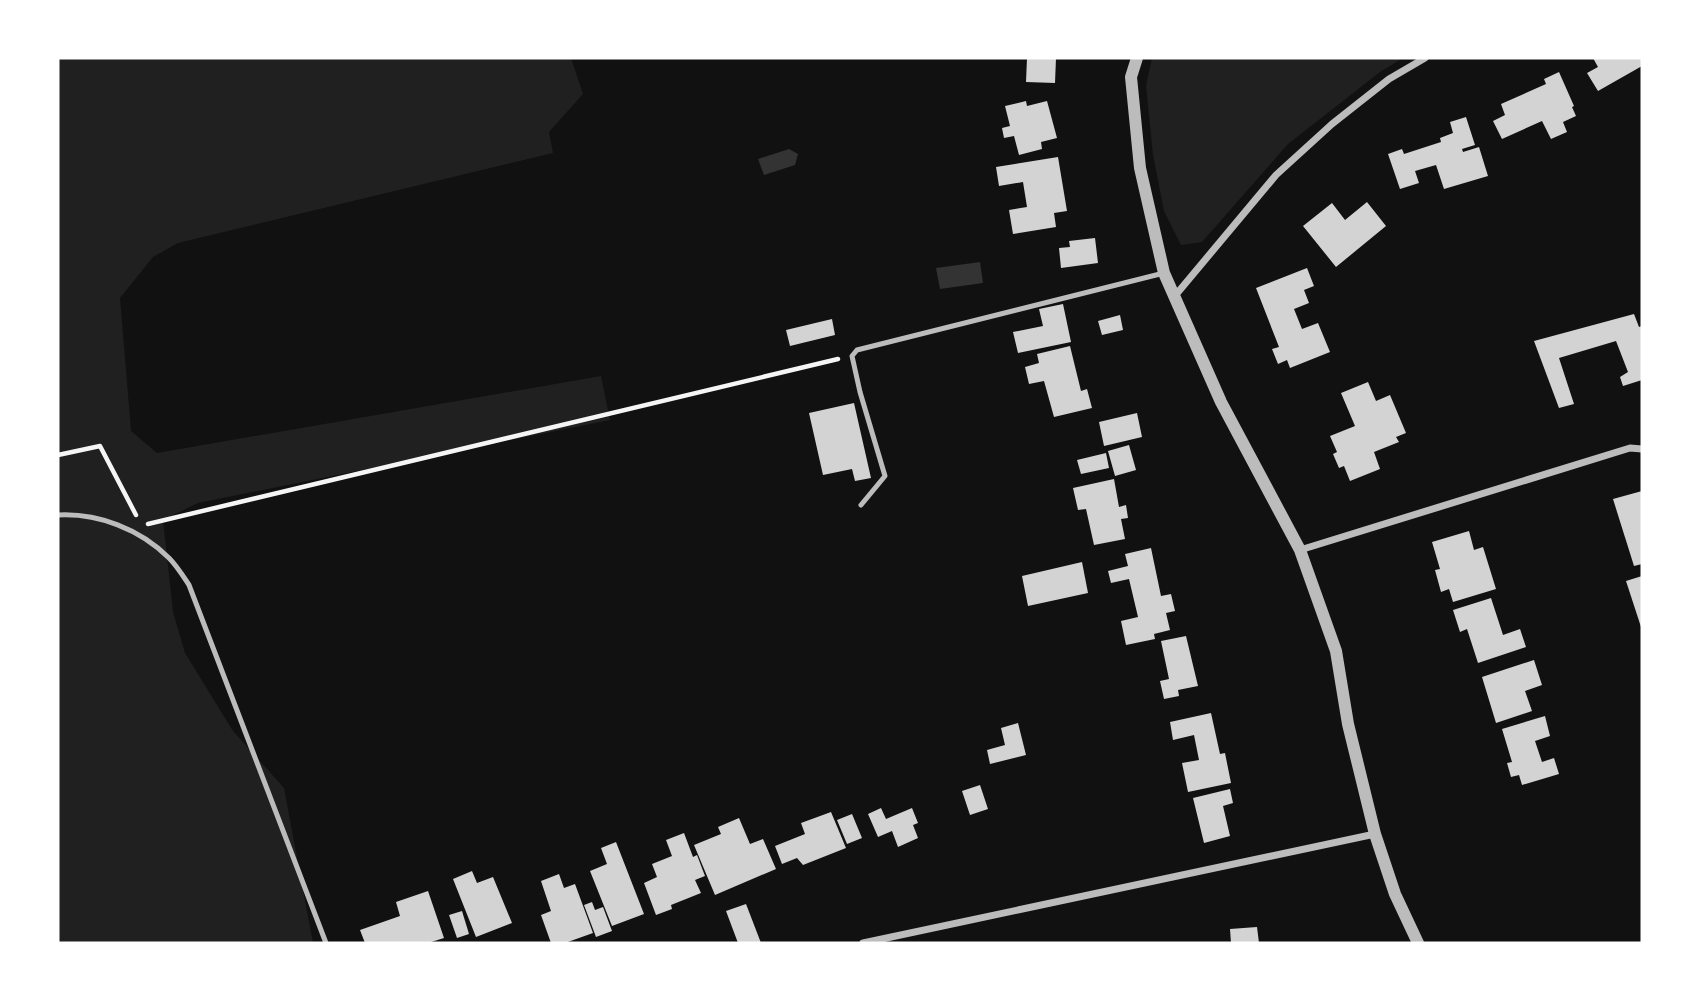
<svg xmlns="http://www.w3.org/2000/svg" width="1700" height="1001" viewBox="0 0 1700 1001" font-family="'IBM Plex Sans',sans-serif">
<rect width="100%" height="100%" fill="#111"/>
<g fill="#202020">
<polygon points="58,58 571,58 583,94 549,132 553,153 178,243 153,257 120,298 131,431 157,453 601,376 610,420 198,503 163,520 173,612 185,653 233,731 284,788 313,943 58,943"/>
<polygon points="1152,58 1403,58 1380,72 1288,144 1202,242 1181,245 1164,211 1153,155 1146,86"/>
</g>
<g fill="#333">
<polygon points="789,149 798,154 795,165 764,175 758,159"/>
<polygon points="980,262 983,283 940,289 936,268"/>
</g>
<g fill="#d3d3d3">
<polygon points="1027,58 1056,58 1055,83 1026,82"/>
<polygon points="1593,58 1642,58 1642,66 1598,91 1587,73 1598,67"/>
<polygon points="1559,72 1574,106 1572,107 1576,116 1563,122 1567,132 1551,139 1542,121 1502,139 1493,121 1505,115 1501,104 1546,84 1544,79"/>
<polygon points="1026,101 1027,106 1047,101 1057,138 1041,142 1042,149 1019,155 1014,136 1004,138 1002,128 1010,126 1005,106"/>
<polygon points="1466,117 1475,145 1462,149 1463,152 1479,147 1488,176 1444,189 1436,165 1415,171 1419,183 1400,189 1388,154 1402,149 1404,154 1441,142 1440,138 1453,133 1450,122"/>
<polygon points="1058,157 1067,211 1054,213 1056,227 1013,234 1009,210 1027,207 1023,182 999,186 996,167"/>
<polygon points="1367,202 1386,226 1336,267 1303,226 1332,203 1345,220"/>
<polygon points="1095,238 1098,263 1061,268 1059,248 1070,247 1069,241"/>
<polygon points="1307,268 1314,286 1304,290 1309,303 1294,309 1302,329 1318,323 1330,352 1290,368 1287,360 1278,364 1272,349 1279,347 1256,288"/>
<polygon points="1063,304 1071,342 1018,353 1013,332 1043,326 1039,309"/>
<polygon points="1634,314 1639,327 1642,326 1642,380 1623,386 1620,377 1628,372 1616,341 1559,358 1574,404 1559,408 1534,341"/>
<polygon points="1120,315 1123,330 1102,335 1098,321"/>
<polygon points="832,319 835,335 790,346 786,330"/>
<polygon points="1070,346 1081,391 1087,389 1092,408 1054,417 1044,381 1029,384 1025,367 1039,363 1037,354"/>
<polygon points="1368,382 1376,401 1390,395 1406,433 1396,437 1399,442 1374,452 1380,469 1350,481 1344,466 1339,468 1333,454 1337,452 1330,436 1355,426 1341,393"/>
<polygon points="854,403 871,478 855,481 852,469 823,475 809,413"/>
<polygon points="1137,413 1142,437 1104,446 1099,422"/>
<polygon points="1129,445 1136,470 1115,476 1108,451"/>
<polygon points="1106,453 1109,468 1081,474 1077,460"/>
<polygon points="1114,479 1119,507 1126,505 1128,518 1121,519 1125,539 1094,545 1086,509 1078,510 1073,488"/>
<polygon points="1642,491 1642,564 1634,566 1613,499"/>
<polygon points="1469,531 1474,550 1483,547 1496,589 1453,602 1449,589 1441,592 1435,570 1440,569 1432,542"/>
<polygon points="1151,548 1161,596 1171,594 1175,611 1166,613 1170,630 1154,634 1155,639 1126,645 1121,621 1138,617 1129,579 1111,583 1108,571 1128,566 1125,554"/>
<polygon points="1082,562 1088,593 1028,606 1022,576"/>
<polygon points="1642,576 1642,630 1626,581"/>
<polygon points="1491,598 1503,635 1520,629 1526,647 1478,663 1467,629 1460,632 1453,610"/>
<polygon points="1186,636 1198,686 1178,690 1179,696 1164,699 1160,681 1169,679 1161,641"/>
<polygon points="1534,660 1542,685 1525,691 1532,711 1496,723 1482,677"/>
<polygon points="1211,713 1220,754 1225,753 1231,783 1188,792 1182,763 1199,760 1194,735 1173,740 1170,722"/>
<polygon points="1545,716 1550,736 1535,741 1542,762 1554,758 1559,774 1522,785 1519,775 1511,777 1507,763 1512,762 1502,729"/>
<polygon points="1018,723 1026,755 990,764 987,750 1005,745 1001,728"/>
<polygon points="980,785 988,809 970,815 962,791"/>
<polygon points="1230,789 1233,803 1223,806 1230,836 1204,843 1193,798"/>
<polygon points="881,808 886,819 912,808 918,823 913,825 918,838 898,847 892,831 878,837 868,814"/>
<polygon points="831,812 846,848 803,865 797,858 782,864 775,846 805,834 801,823"/>
<polygon points="852,814 862,838 847,844 837,820"/>
<polygon points="739,818 750,844 763,839 776,869 715,895 694,845 721,834 718,827"/>
<polygon points="684,833 693,857 697,855 705,876 695,880 701,893 671,905 672,909 656,915 644,883 657,877 652,864 672,856 666,840"/>
<polygon points="616,842 644,914 612,926 590,871 607,864 601,848"/>
<polygon points="472,871 477,883 493,877 512,923 476,937 453,879"/>
<polygon points="559,874 564,888 575,884 593,933 565,943 551,943 541,915 551,911 541,881"/>
<polygon points="428,891 444,938 428,943 365,943 360,930 400,916 396,902"/>
<polygon points="592,902 595,910 603,907 612,931 596,937 584,905"/>
<polygon points="746,904 761,943 738,943 726,911"/>
<polygon points="462,911 469,934 457,938 449,915"/>
<polygon points="1257,927 1259,943 1231,943 1230,929"/>
</g>
<g fill="none" stroke-linecap="round" stroke-linejoin="round">
<g stroke="#f5f5f5" stroke-width="4.5">
<polyline points="58,455 100,446 136,515"/>
<polyline points="148,524 838,359"/>
</g>
<g stroke="#bcbcbc" stroke-width="5">
<polyline points="861,505 885,476 860,392 852,356 857,350 1164,273"/>
<path d="M 58,515 C 98,513 140,529 169,558 C 177,566 183,576 189,585 L 326,943"/>
</g>
<g stroke="#bcbcbc" stroke-width="7">
<polyline points="1174,297 1276,175 1332,124 1389,79 1425,58"/>
<polyline points="1300,550 1630,448 1642,449"/>
<polyline points="863,943 1375,834"/>
</g>
<polyline stroke="#bcbcbc" stroke-width="12" points="1137,58 1131,77 1140,168 1164,273 1221,402 1300,550 1336,651 1348,724 1375,834 1395,894 1418,943"/>
</g>
<rect width="1700" height="1001" fill="none" stroke="#ffffff" stroke-width="119"/>
</svg>
